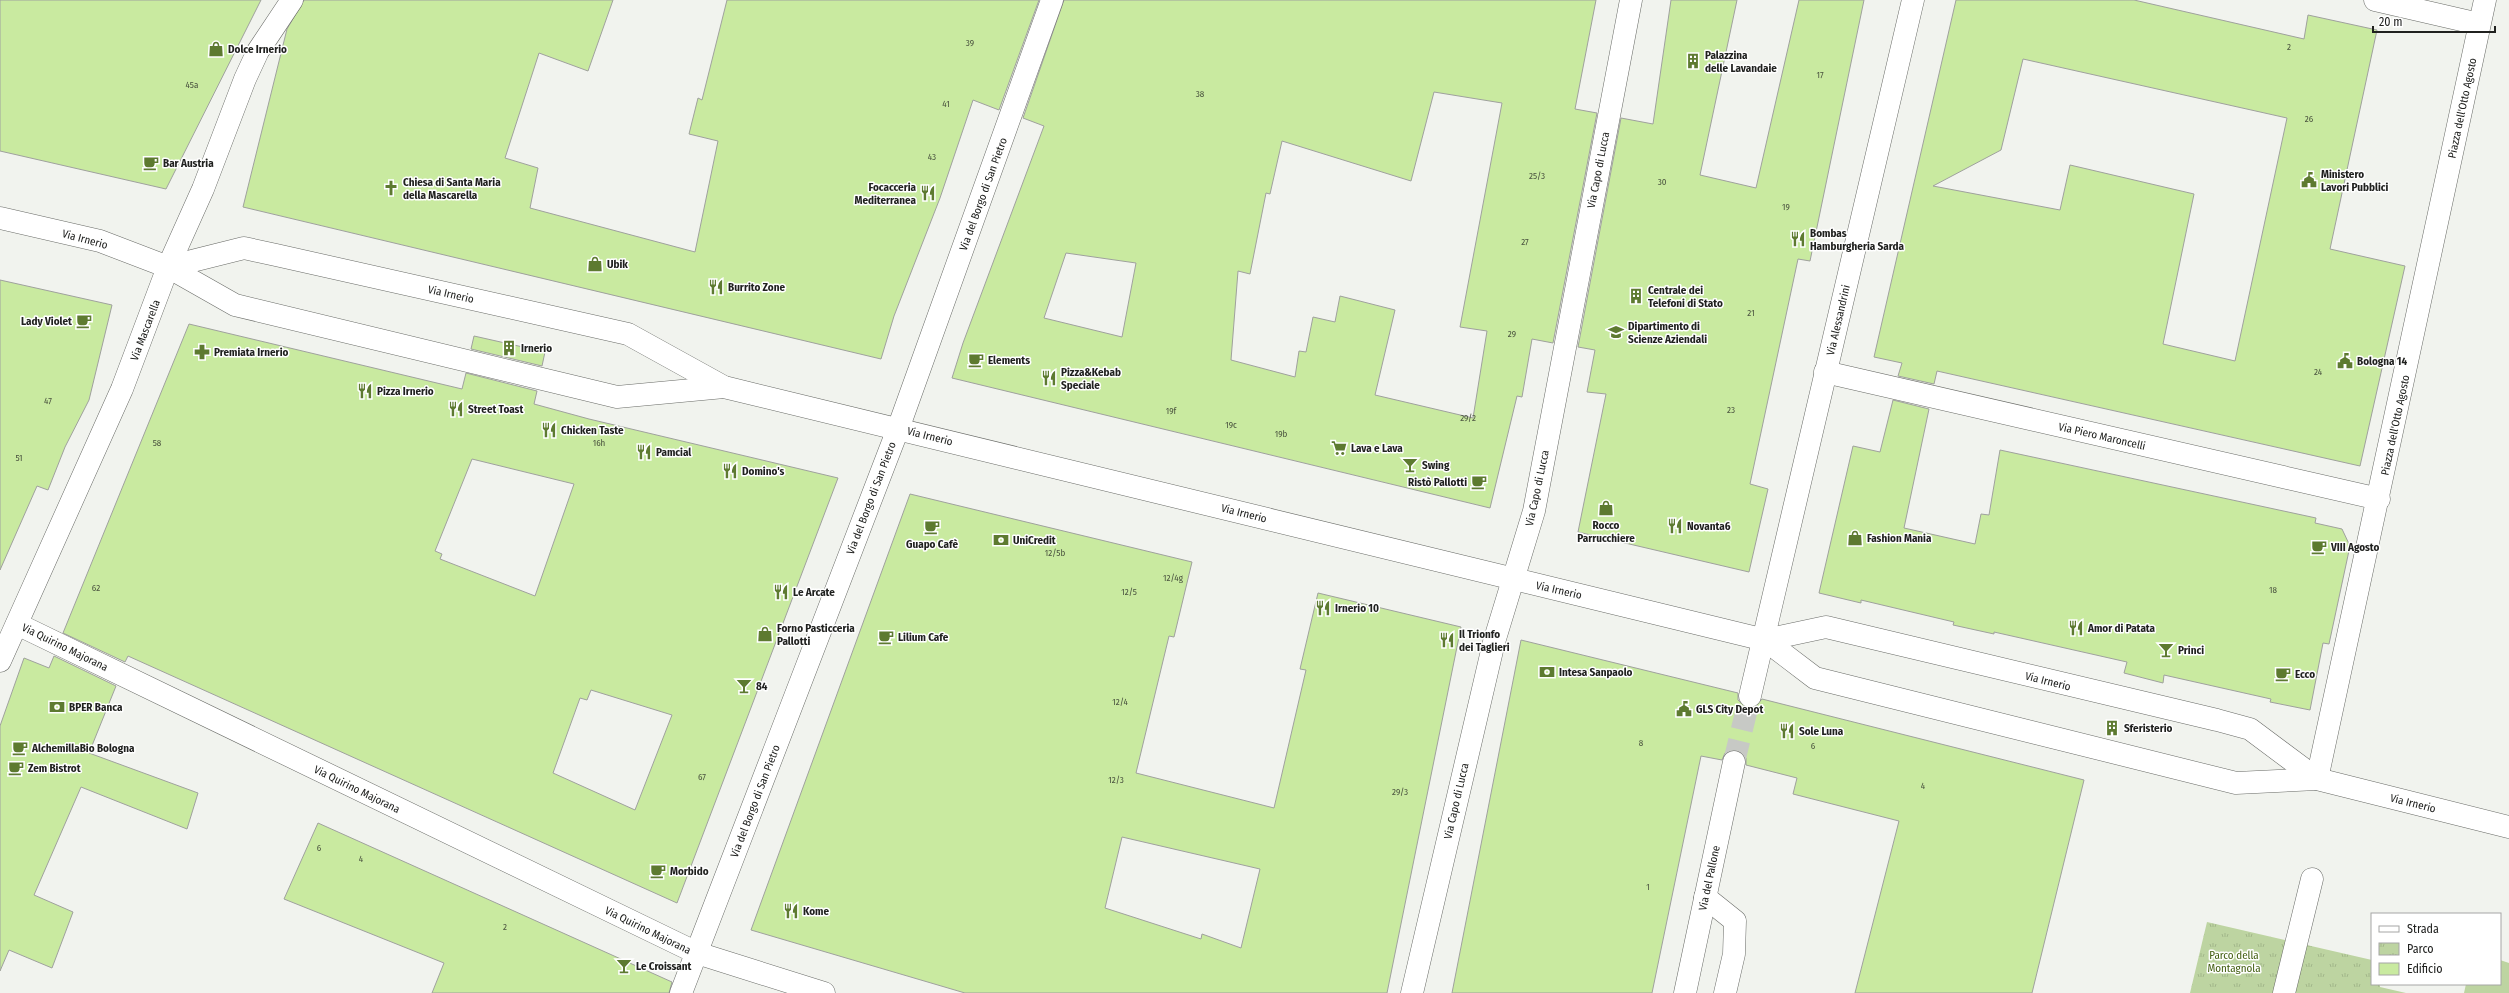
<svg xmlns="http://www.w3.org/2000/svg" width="2509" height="993" viewBox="0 0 2509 993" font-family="'Fira Sans Condensed',sans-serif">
<defs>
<pattern id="park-tufts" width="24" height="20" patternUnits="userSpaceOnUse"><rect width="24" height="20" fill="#bdd4a1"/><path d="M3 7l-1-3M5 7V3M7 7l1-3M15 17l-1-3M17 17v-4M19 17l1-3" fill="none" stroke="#a2b68a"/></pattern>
</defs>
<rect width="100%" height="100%" fill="#f1f3ee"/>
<polygon fill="#bdd4a1" points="2500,960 2509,963 2509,993 2464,993 2466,984 2500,984"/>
<polygon fill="url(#park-tufts)" points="2207,922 2372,960 2372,984 2380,984 2380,987 2406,993 2190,993"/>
<g fill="#c9eaa0" stroke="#9fa19d" fill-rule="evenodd">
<polygon points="0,0 261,0 166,189 0,151"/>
<polygon points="304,0 613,0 588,71 539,53 505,158 538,168 530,208 695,252 718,141 689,134 698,98 702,100 727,0 1039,0 999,110 973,100 940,198 894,316 881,359 243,207 287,29"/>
<path d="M 1064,0 L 1596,0 L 1575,109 L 1597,113 L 1553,343 L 1532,339 L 1522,397 L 1517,396 L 1490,508 L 952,378 L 963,343 L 1044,126 L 1023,118 ZM 1434,92 L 1502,103 L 1460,327 L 1487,331 L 1473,418 L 1375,395 L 1395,310 L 1340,296 L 1335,322 L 1313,317 L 1306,352 L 1299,351 L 1295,377 L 1231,360 L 1238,271 L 1250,274 L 1266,193 L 1270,194 L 1282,141 L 1411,181 ZM 1066,253 L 1136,263 L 1122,337 L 1044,318 Z"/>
<polygon points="1671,0 1737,0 1700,175 1756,188 1799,0 1864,0 1810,261 1798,259 1750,484 1768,489 1749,572 1578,532 1606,394 1587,392 1595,350 1578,347 1621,118 1653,124"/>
<path d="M 1956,0 L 2134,0 L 2304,39 L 2308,15 L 2377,30 L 2330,249 L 2405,266 L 2360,466 L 1937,371 L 1934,384 L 1898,376 L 1902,363 L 1874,357 ZM 2023,59 L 2287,118 L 2235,361 L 2163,344 L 2194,194 L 2070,165 L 2060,210 L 1933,186 L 2001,150 Z"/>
<polygon points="0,280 112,305 89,400 65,447 48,490 37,486 0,570"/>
<path d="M 189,324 L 462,389 L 466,373 L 537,391 L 534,404 L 589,419 L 838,478 L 677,903 L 128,656 L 125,662 L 63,633 ZM 472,459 L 574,484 L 535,596 L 440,559 L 442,554 L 435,551 ZM 591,690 L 672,715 L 635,810 L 553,773 L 580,698 L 587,700 Z"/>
<polygon points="474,336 545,352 542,366 471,349"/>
<polygon points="1893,400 1929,409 1904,528 1975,544 1981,514 1989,515 2000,450 2316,518 2315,523 2342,529 2350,546 2329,644 2323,643 2310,710 2270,702 2271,699 2164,675 2163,683 2124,673 2127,662 1994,632 1994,634 1953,625 1954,622 1861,600 1861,603 1819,593 1853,446 1880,452"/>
<path d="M 910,494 L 1192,562 L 1174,637 L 1169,636 L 1136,773 L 1274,808 L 1306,670 L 1300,669 L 1318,593 L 1461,627 L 1387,993 L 965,993 L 751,930 ZM 1122,837 L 1260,869 L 1241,948 L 1202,934 L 1201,939 L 1105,908 Z"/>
<polygon points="1521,640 1738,693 1738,700 1747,708 1754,708 1762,699 2084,780 2032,993 1855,993 1899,821 1793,794 1797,778 1746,765 1746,758 1736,750 1725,753 1722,760 1701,756 1652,993 1452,993"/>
<polygon points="54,656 116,686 89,753 198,793 187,829 81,787 34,895 73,912 52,968 9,950 0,971 0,726 24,658 49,668"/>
<polygon points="318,823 672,982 669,993 432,993 444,963 284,899"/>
</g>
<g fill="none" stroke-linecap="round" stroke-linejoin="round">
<polyline stroke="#c7c9c5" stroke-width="22" stroke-dasharray="22 11" stroke-linecap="butt" points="1734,762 1750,696"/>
<defs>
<g id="minor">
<polyline points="2375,0 2479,24"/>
<polyline points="0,218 100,241 168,267 235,305 617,397 724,387"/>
<polyline points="168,267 244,248 276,255 628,334 724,387 1765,640 1815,678 2236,783 2317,779 2509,827"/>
<polyline points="1825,372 2379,499"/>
<polyline points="17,624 697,953 824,993"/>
<polyline points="1765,640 1826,627 2217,720 2250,729 2317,779"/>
<polyline points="0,661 122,389 168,267 203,189 245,79 258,51 292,0"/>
<polyline points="1750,696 1913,0"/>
<polyline points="2317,779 2485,0"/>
<polyline points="1705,897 1735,921 1734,954 1725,993"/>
<polyline points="681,993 898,429 1052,0"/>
<polyline points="1412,993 1494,642 1534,511 1631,0"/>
<polyline points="1685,993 1734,762"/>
<polyline points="2284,993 2312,879"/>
</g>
</defs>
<use href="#minor" stroke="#696b67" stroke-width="23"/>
<use href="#minor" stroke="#fff" stroke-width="22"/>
</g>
<defs>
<symbol id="shop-bare" viewBox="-9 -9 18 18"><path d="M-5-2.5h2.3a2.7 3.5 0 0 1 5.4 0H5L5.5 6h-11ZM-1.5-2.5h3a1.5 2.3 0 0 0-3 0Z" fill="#5d7a30" stroke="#fff" stroke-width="2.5" paint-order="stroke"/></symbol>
<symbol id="building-bare" viewBox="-9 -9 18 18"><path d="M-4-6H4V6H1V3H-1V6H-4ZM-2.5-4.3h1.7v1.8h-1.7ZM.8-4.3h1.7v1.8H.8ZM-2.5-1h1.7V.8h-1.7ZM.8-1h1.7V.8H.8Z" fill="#5d7a30" stroke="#fff" stroke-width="2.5" paint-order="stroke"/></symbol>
<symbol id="cafe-bare" viewBox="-9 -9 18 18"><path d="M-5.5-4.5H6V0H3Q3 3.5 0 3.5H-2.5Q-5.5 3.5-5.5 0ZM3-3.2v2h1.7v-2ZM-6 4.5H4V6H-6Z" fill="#5d7a30" stroke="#fff" stroke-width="2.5" paint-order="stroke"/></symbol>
<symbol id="civic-bare" viewBox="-9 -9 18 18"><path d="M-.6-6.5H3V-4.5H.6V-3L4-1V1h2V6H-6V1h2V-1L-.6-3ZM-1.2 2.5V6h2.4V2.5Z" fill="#5d7a30" stroke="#fff" stroke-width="2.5" paint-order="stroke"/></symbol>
<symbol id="church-bare" viewBox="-9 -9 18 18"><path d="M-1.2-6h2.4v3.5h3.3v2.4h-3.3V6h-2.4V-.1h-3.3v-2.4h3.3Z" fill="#5d7a30" stroke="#fff" stroke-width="2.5" paint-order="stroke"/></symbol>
<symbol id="restaurant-bare" viewBox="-9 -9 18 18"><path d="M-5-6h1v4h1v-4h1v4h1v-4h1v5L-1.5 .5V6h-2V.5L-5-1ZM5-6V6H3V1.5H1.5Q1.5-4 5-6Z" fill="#5d7a30" stroke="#fff" stroke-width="2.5" paint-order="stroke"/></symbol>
<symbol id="university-bare" viewBox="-9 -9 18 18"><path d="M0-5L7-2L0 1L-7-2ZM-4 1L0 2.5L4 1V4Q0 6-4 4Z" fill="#5d7a30" stroke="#fff" stroke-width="2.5" paint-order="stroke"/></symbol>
<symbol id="pharmacy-bare" viewBox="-9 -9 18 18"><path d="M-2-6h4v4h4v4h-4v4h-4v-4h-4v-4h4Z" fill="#5d7a30" stroke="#fff" stroke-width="2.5" paint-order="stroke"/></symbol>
<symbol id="supermarket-bare" viewBox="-9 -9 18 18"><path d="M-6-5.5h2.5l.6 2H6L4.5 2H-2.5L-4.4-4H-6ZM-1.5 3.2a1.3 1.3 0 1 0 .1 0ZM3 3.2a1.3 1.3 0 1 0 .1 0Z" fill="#5d7a30" stroke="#fff" stroke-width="2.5" paint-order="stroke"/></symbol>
<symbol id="bar-bare" viewBox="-9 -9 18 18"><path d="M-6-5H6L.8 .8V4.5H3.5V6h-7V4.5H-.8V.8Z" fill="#5d7a30" stroke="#fff" stroke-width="2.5" paint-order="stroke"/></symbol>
<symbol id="bank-bare" viewBox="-9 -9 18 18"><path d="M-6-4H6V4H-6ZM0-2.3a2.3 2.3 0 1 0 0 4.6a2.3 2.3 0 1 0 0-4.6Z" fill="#5d7a30" stroke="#fff" stroke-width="2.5" paint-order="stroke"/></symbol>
</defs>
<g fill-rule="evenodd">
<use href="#shop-bare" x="205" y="38" width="22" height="22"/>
<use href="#building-bare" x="1682" y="50" width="22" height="22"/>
<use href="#cafe-bare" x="140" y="152" width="22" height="22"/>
<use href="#civic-bare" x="2298" y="169" width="22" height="22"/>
<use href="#church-bare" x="380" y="177" width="22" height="22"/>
<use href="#restaurant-bare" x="917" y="182" width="22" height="22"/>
<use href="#restaurant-bare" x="1787" y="228" width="22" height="22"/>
<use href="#shop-bare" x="584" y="253" width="22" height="22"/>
<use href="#restaurant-bare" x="705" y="276" width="22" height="22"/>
<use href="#building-bare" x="1625" y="285" width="22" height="22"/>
<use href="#cafe-bare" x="73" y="310" width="22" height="22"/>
<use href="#university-bare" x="1605" y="321" width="22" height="22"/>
<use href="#building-bare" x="498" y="337" width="22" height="22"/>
<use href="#pharmacy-bare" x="191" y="341" width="22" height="22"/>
<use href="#cafe-bare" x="965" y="349" width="22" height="22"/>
<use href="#civic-bare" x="2334" y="350" width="22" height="22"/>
<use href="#restaurant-bare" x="1038" y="367" width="22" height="22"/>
<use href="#restaurant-bare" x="354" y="380" width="22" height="22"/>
<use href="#restaurant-bare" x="445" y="398" width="22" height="22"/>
<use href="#restaurant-bare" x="538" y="419" width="22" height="22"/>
<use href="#supermarket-bare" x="1328" y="437" width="22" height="22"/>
<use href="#restaurant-bare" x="633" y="441" width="22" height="22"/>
<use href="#bar-bare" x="1399" y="454" width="22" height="22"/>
<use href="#restaurant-bare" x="719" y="460" width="22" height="22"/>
<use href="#cafe-bare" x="1468" y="471" width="22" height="22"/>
<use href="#shop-bare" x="1595" y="497" width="22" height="22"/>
<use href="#restaurant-bare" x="1664" y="515" width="22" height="22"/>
<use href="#cafe-bare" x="921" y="516" width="22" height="22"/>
<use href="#shop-bare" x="1844" y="527" width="22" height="22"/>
<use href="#bank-bare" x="990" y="529" width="22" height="22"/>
<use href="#cafe-bare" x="2308" y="536" width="22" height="22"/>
<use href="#restaurant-bare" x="770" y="581" width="22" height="22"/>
<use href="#restaurant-bare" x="1312" y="597" width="22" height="22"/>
<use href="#restaurant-bare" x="2065" y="617" width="22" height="22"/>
<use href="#shop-bare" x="754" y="623" width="22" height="22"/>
<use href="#cafe-bare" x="875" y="626" width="22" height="22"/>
<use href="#restaurant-bare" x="1436" y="629" width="22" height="22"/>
<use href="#bar-bare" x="2155" y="639" width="22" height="22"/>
<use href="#bank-bare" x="1536" y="661" width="22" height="22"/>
<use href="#cafe-bare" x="2272" y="663" width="22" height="22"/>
<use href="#bar-bare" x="733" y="675" width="22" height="22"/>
<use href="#bank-bare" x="46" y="696" width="22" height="22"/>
<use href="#civic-bare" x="1673" y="698" width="22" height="22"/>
<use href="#building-bare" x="2101" y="717" width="22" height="22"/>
<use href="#restaurant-bare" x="1776" y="720" width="22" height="22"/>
<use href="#cafe-bare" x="9" y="737" width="22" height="22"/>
<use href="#cafe-bare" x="5" y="757" width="22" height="22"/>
<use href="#cafe-bare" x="647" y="860" width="22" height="22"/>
<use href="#restaurant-bare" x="780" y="900" width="22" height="22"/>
<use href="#bar-bare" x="613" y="955" width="22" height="22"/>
</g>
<g text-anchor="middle" stroke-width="3" stroke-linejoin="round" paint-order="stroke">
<g font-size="9" fill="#4a533f">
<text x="970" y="46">39</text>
<text x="2289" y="50">2</text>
<text x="1820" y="78">17</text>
<text x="192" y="88">45a</text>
<text x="1200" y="97">38</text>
<text x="946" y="107">41</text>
<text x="2309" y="122">26</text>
<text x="932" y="160">43</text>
<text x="1537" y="179">25/3</text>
<text x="1662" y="185">30</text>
<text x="1786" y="210">19</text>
<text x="1525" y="245">27</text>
<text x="1751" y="316">21</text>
<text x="1512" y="337">29</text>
<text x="2318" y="375">24</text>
<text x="48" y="404">47</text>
<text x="1731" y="413">23</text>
<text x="1171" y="414">19f</text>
<text x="1468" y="421">29/2</text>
<text x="1231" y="428">19c</text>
<text x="1281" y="437">19b</text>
<text x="157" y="446">58</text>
<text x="599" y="446">16h</text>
<text x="19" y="461">51</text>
<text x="1055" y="556">12/5b</text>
<text x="1173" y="581">12/4g</text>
<text x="96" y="591">62</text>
<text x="2273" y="593">18</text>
<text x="1129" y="595">12/5</text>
<text x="1120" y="705">12/4</text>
<text x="1641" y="746">8</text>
<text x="1813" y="749">6</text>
<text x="702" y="780">67</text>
<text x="1116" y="783">12/3</text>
<text x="1923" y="789">4</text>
<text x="1400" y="795">29/3</text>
<text x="319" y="851">6</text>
<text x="361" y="862">4</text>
<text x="1648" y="890">1</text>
<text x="505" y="930">2</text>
</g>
<g font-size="11" font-weight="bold" fill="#20211f" stroke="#fff" text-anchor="start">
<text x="228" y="53">Dolce Irnerio</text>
<text x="1705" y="59">Palazzina<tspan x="1705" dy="13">delle Lavandaie</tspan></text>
<text x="163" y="167">Bar Austria</text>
<text x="2321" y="178">Ministero<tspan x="2321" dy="13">Lavori Pubblici</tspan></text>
<text x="403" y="186">Chiesa di Santa Maria<tspan x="403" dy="13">della Mascarella</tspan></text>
<text x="916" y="191" text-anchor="end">Focacceria<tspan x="916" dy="13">Mediterranea</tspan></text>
<text x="1810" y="237">Bombas<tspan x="1810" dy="13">Hamburgheria Sarda</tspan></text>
<text x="607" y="268">Ubik</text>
<text x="728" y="291">Burrito Zone</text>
<text x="1648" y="294">Centrale dei<tspan x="1648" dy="13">Telefoni di Stato</tspan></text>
<text x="72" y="325" text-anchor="end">Lady Violet</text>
<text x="1628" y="330">Dipartimento di<tspan x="1628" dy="13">Scienze Aziendali</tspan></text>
<text x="521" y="352">Irnerio</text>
<text x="214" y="356">Premiata Irnerio</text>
<text x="988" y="364">Elements</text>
<text x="2357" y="365">Bologna 14</text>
<text x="1061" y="376">Pizza&amp;Kebab<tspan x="1061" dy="13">Speciale</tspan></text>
<text x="377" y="395">Pizza Irnerio</text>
<text x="468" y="413">Street Toast</text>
<text x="561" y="434">Chicken Taste</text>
<text x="1351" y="452">Lava e Lava</text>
<text x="656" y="456">Pamcial</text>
<text x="1422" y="469">Swing</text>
<text x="742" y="475">Domino's</text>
<text x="1467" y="486" text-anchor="end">Ristò Pallotti</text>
<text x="1606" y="529" text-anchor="middle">Rocco<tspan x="1606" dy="13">Parrucchiere</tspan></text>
<text x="1687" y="530">Novanta6</text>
<text x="1867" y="542">Fashion Mania</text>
<text x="1013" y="544">UniCredit</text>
<text x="932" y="548" text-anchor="middle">Guapo Cafè</text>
<text x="2331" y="551">VIII Agosto</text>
<text x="793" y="596">Le Arcate</text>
<text x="1335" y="612">Irnerio 10</text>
<text x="777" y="632">Forno Pasticceria<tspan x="777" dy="13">Pallotti</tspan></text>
<text x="2088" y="632">Amor di Patata</text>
<text x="1459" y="638">Il Trionfo<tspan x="1459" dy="13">dei Taglieri</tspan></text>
<text x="898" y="641">Lilium Cafe</text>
<text x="2178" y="654">Princi</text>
<text x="1559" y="676">Intesa Sanpaolo</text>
<text x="2295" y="678">Ecco</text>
<text x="756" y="690">84</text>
<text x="69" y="711">BPER Banca</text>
<text x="1696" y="713">GLS City Depot</text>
<text x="2124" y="732">Sferisterio</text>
<text x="1799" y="735">Sole Luna</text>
<text x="32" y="752">AlchemillaBio Bologna</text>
<text x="28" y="772">Zem Bistrot</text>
<text x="670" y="875">Morbido</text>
<text x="803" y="915">Kome</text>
<text x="636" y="970">Le Croissant</text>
</g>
<g font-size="11" fill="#20211f" stroke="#fff">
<text transform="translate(2462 108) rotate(-78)" y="4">Piazza dell'Otto Agosto</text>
<text transform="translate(1598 170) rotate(-79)" y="4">Via Capo di Lucca</text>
<text transform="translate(983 194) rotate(-70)" y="4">Via del Borgo di San Pietro</text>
<text transform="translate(85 239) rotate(15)" y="4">Via Irnerio</text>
<text transform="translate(451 294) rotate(13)" y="4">Via Irnerio</text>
<text transform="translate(1838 320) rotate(-77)" y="4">Via Alessandrini</text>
<text transform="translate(145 330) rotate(-69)" y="4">Via Mascarella</text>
<text transform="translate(2395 425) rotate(-78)" y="4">Piazza dell'Otto Agosto</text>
<text transform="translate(930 436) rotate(14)" y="4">Via Irnerio</text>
<text transform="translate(2102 436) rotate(13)" y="4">Via Piero Maroncelli</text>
<text transform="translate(1537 488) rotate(-78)" y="4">Via Capo di Lucca</text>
<text transform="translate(871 498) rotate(-69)" y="4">Via del Borgo di San Pietro</text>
<text transform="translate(1244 513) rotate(14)" y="4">Via Irnerio</text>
<text transform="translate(1559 590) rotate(13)" y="4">Via Irnerio</text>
<text transform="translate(65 647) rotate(26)" y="4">Via Quirino Majorana</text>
<text transform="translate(2048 681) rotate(14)" y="4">Via Irnerio</text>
<text transform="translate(357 789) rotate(26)" y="4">Via Quirino Majorana</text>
<text transform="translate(755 801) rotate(-69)" y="4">Via del Borgo di San Pietro</text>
<text transform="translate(1456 801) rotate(-77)" y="4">Via Capo di Lucca</text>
<text transform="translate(2413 803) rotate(14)" y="4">Via Irnerio</text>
<text transform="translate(1709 878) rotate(-78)" y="4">Via del Pallone</text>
<text transform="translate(648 930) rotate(26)" y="4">Via Quirino Majorana</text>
</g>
<g font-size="11" fill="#435f12" stroke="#fff">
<text x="2234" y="959">Parco della<tspan x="2234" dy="13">Montagnola</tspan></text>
</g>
</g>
<rect x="2371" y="913" width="130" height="72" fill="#ffffff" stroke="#a6a6a5"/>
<rect x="2379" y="926" width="20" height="6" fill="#ffffff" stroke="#a6a6a5"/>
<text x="2407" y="933" font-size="12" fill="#20211f">Strada</text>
<rect x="2379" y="943" width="20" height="12" fill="url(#park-tufts)" stroke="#a6a6a5"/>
<text x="2407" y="953" font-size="12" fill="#20211f">Parco</text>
<rect x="2379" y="963" width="20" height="12" fill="#c9eaa0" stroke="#a6a6a5"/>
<text x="2407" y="973" font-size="12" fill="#20211f">Edificio</text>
<path d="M2373 26v6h122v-6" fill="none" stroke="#20211f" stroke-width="2"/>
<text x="2379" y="26" font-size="12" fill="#20211f" stroke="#ffffff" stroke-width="3" paint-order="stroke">20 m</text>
</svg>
